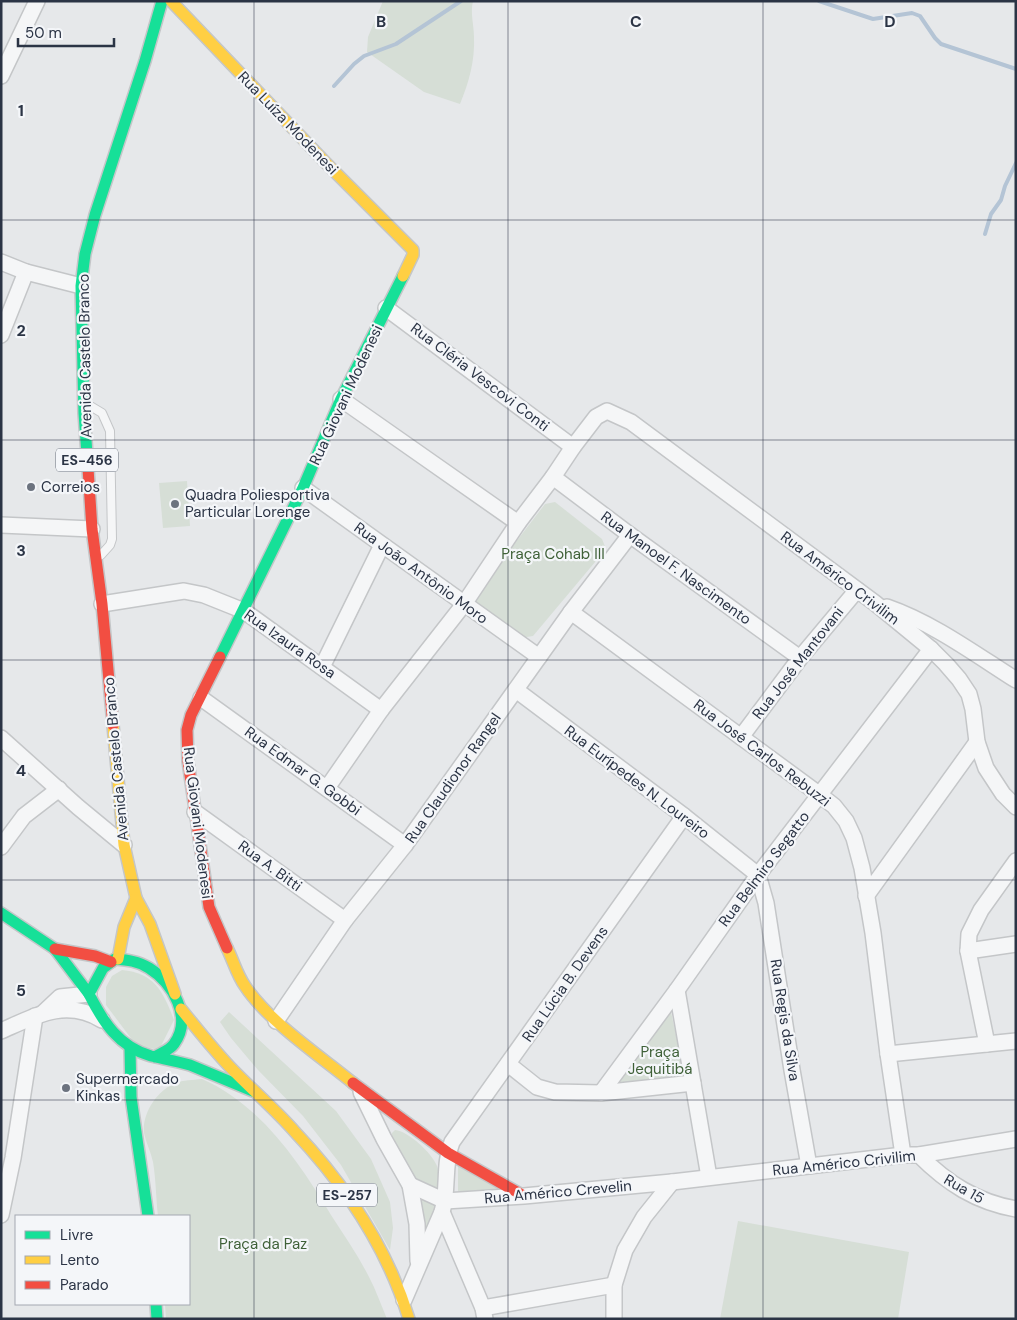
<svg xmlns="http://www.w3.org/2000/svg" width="1017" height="1320" viewBox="0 0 1017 1320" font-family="'DM Sans',sans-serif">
<rect width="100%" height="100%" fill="#e6e8ea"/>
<g fill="#d6ded6">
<path d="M 383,1 L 473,1 C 470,13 474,25 474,37 C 475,61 469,82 460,104 L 424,92 L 367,52 L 368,37 Z"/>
<polygon points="187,481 190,526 163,528 159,483"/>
<polygon points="555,502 602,539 606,549 533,636 520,638 473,605 479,590 545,504"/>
<path d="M 122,970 C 155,973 163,992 174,1020 L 159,1050 L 136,1045 L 106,1005 L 106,987 L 112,976 Z"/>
<polygon points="229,1012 336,1111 371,1159 390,1202 393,1228 390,1250 341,1165 303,1116 258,1070 231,1038 220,1022"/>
<polygon points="671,1012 686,1081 613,1086"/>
<path d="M 202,1079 C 261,1105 299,1162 331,1215 C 344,1235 358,1255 369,1277 C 376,1290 381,1305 387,1319 L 166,1319 L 165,1304 L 189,1304 L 189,1216 L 158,1216 C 156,1199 156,1180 153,1162 C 151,1152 146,1143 144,1133 C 142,1113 157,1091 175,1083 C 183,1080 193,1080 202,1079 Z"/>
<path d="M 395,1130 C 408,1131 432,1153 437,1166 C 439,1171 438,1180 439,1186 L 435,1190 C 408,1180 404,1162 392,1138 L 392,1133 Z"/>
<polygon points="458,1166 504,1191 463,1196 458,1191"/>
<polygon points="420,1197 437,1204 426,1236 422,1234"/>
<polygon points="738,1221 909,1252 898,1319 720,1319"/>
</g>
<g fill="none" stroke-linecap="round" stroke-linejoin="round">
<g stroke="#b4c4d5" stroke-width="4">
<polyline points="819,1 873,19 912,13 920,16 935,38 941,44 1016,69"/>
<polyline points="334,86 354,64 364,56 396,44 461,1"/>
<polyline points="985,234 991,214 1001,200 1005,186 1016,163"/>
</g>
<defs>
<polyline id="lane" points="87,404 102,413 110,431 112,539 110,545 101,555"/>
<g id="street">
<polyline points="1,76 37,1"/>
<polyline points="1,262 26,272 81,286"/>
<polyline points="386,308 573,447"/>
<polyline points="1,335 26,272"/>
<polyline points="341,399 518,523"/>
<polyline points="553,477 630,535 800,658"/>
<polyline points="303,488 539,657"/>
<polyline points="1,525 92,529"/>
<polyline points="102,604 184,591 204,595 244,611 381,710"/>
<path d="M 887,607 C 933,623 975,654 1016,680"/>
<polyline points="571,612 820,795 834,806 846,821 854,838 862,868 873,933 888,1054 903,1155"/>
<polyline points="322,667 382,545"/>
<polyline points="516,690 684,816 758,875 766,903 792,1070 809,1166"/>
<polyline points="201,698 405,845"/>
<polyline points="741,737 800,658 857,590"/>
<polyline points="1,738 78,807 124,845"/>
<polyline points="327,788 381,710 464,604 518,523 553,477 573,447 596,417 607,411 631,422 875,603 931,649 946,664 959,679 969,694 973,709 977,742 986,768 1003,794 1016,807"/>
<polyline points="195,812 345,920"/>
<polyline points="1,847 24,816 59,789"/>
<polyline points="866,896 977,742"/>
<polyline points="968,951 1016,944"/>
<polyline points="677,990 709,1177"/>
<polyline points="43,1013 60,997 89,994"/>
<polyline points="276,1021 345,920 405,845 571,612 630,535"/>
<path d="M 1,1031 C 35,1016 66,998 102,1020"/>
<polyline points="987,1044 968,951 969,934 981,910 1016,861"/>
<polyline points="888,1054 1016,1041"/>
<polyline points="508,1064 537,1087 555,1092 601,1093 693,1083"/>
<polyline points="361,1092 384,1139 410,1185 417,1224 418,1261"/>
<polyline points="601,1093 677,990 758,875 931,649"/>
<path d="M 919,1155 C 947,1183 976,1202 1016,1209"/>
<polyline points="410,1185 445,1201 524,1196 672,1182 903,1155 919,1155 1016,1139"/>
<polyline points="442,1212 483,1308 485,1319"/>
<polyline points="1,1215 13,1158 35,1016"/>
<path d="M 404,1300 L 442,1212 C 449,1189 443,1165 452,1142 L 684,816"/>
<polyline points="483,1308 614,1285"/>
<polyline points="614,1319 614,1285 625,1250 644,1217 672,1182"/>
</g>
<g id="fast">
<polyline points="88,468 84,413 81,286 85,254 95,215 145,61 162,1"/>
<polyline points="220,657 303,488 341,399 403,276"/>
<polyline points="1,913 55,949 89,994"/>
<polyline points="130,1048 131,1097 148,1216"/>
<path d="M 155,1057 C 161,1053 170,1050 174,1044 C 193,1018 173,983 149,968 C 138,961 127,960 115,959 L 103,968 L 89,994 C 103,1022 119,1047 151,1056 C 164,1059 177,1061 190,1065 L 255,1092"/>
<polyline points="156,1304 157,1319"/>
</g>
<g id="slow">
<polyline points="171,1 326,163 413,250 413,255 403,276"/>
<polyline points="113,725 124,845 136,898 150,924 175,994"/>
<path d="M 227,948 C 233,960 237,975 245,986 C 268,1021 320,1056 353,1083"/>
<polyline points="118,959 124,927 136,898"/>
<path d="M 181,1009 C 197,1029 213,1049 230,1067 C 251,1089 275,1109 295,1132 C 346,1186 387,1247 409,1319"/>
</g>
<g id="jam">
<polyline points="88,468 92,529 102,604 113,725"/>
<polyline points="220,657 191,715 187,730 188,761 209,907 227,948"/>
<polyline points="55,949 95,956 111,962"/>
<polyline points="353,1083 448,1153 524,1196"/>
</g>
</defs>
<use href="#lane" stroke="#c4c6c8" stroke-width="10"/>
<use href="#street" stroke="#c4c6c8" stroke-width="18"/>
<use href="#fast" stroke="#c4c6c8" stroke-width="14"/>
<use href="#slow" stroke="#c4c6c8" stroke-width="14"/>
<use href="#jam" stroke="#c4c6c8" stroke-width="14"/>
<use href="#lane" stroke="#f5f6f7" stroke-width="8"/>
<use href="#street" stroke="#f5f6f7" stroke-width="15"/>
<use href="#fast" stroke="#16e098" stroke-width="11"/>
<use href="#slow" stroke="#ffcf43" stroke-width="11"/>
<use href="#jam" stroke="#f24e42" stroke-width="11"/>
</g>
<path fill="none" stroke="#2b3445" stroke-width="1" stroke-opacity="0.55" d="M 254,1 L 254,1319M 508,1 L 508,1319M 763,1 L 763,1319M 1,220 L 1016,220M 1,440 L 1016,440M 1,660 L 1016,660M 1,880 L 1016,880M 1,1100 L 1016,1100"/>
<g fill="#6c737f" stroke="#f4f6f9" stroke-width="2">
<circle cx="31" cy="487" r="5"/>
<circle cx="175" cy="504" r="5"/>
<circle cx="66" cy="1088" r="5"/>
</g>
<g text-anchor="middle" stroke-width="4.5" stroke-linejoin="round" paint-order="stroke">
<g fill="#f4f6f9" stroke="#676e7b" stroke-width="1">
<rect x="56" y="448.5" width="62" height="23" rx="4"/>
<rect x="317" y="1183.5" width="60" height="23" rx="4"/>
</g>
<g font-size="14" font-weight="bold" fill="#2b3445">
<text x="87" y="465">ES-456</text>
<text x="347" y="1200">ES-257</text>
</g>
<g font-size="15" fill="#2b3445" stroke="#f4f6f9">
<text transform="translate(288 123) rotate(46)" y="5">Rua Luíza Modenesi</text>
<text transform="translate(85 356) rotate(-91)" y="5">Avenida Castelo Branco</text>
<text transform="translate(480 377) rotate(37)" y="5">Rua Cléria Vescovi Conti</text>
<text transform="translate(346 395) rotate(-65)" y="5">Rua Giovani Modenesi</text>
<text transform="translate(676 568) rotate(36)" y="5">Rua Manoel F. Nascimento</text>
<text transform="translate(421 573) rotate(36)" y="5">Rua João Antônio Moro</text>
<text transform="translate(840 578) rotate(37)" y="5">Rua Américo Crivilim</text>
<text transform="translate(290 644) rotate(35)" y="5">Rua Izaura Rosa</text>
<text transform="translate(798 663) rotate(-52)" y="5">Rua José Mantovani</text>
<text transform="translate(762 753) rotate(37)" y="5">Rua José Carlos Rebuzzi</text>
<text transform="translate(116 759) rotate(-95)" y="5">Avenida Castelo Branco</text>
<text transform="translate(303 771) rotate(36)" y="5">Rua Edmar G. Gobbi</text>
<text transform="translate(453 778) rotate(-55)" y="5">Rua Claudionor Rangel</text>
<text transform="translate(637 782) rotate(37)" y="5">Rua Eurípedes N. Loureiro</text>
<text transform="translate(198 823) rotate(83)" y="5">Rua Giovani Modenesi</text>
<text transform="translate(270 866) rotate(36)" y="5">Rua A. Bitti</text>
<text transform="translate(764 869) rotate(-53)" y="5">Rua Belmiro Segatto</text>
<text transform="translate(565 984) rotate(-55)" y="5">Rua Lúcia B. Devens</text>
<text transform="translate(785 1020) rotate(81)" y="5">Rua Regis da Silva</text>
<text transform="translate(844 1163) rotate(-6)" y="5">Rua Américo Crivilim</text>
<text transform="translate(964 1189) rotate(30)" y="5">Rua 15</text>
<text transform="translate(558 1192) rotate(-5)" y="5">Rua Américo Crevelin</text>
</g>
<g font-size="15" fill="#2b3445" stroke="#f4f6f9" text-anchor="start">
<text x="41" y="492">Correios</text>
<text x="185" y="500">Quadra Poliesportiva<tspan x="185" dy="17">Particular Lorenge</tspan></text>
<text x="76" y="1084">Supermercado<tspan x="76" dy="17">Kinkas</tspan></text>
</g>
<g font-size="15" fill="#3f6138" stroke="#f4f6f9">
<text x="553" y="559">Praça Cohab III</text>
<text x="660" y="1057">Praça<tspan x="660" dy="17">Jequitibá</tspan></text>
<text x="263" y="1249">Praça da Paz</text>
</g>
</g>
<g font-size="16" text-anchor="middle" font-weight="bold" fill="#2b3445" stroke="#f4f6f9" stroke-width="4.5" stroke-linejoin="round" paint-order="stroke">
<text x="381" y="27">B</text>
<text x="636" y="27">C</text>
<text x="890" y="27">D</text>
<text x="21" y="116">1</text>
<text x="21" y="336">2</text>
<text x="21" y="556">3</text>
<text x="21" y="776">4</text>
<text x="21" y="996">5</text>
</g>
<rect width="1017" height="1320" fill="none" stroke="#2b3445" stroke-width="5"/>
<rect x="15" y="1215" width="175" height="90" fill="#f4f6f9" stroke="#a4a8b1"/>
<rect x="25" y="1231" width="25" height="8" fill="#16e098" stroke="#a4a8b1"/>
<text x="60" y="1240" font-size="15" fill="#2b3445">Livre</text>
<rect x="25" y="1256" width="25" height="8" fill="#ffcf43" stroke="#a4a8b1"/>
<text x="60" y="1265" font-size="15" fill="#2b3445">Lento</text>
<rect x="25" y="1281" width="25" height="8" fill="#f24e42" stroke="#a4a8b1"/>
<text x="60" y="1290" font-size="15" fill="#2b3445">Parado</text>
<path d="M18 38v8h96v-8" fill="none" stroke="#2b3445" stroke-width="2.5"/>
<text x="25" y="38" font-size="15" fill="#2b3445" stroke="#f4f6f9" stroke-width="4" paint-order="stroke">50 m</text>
</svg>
